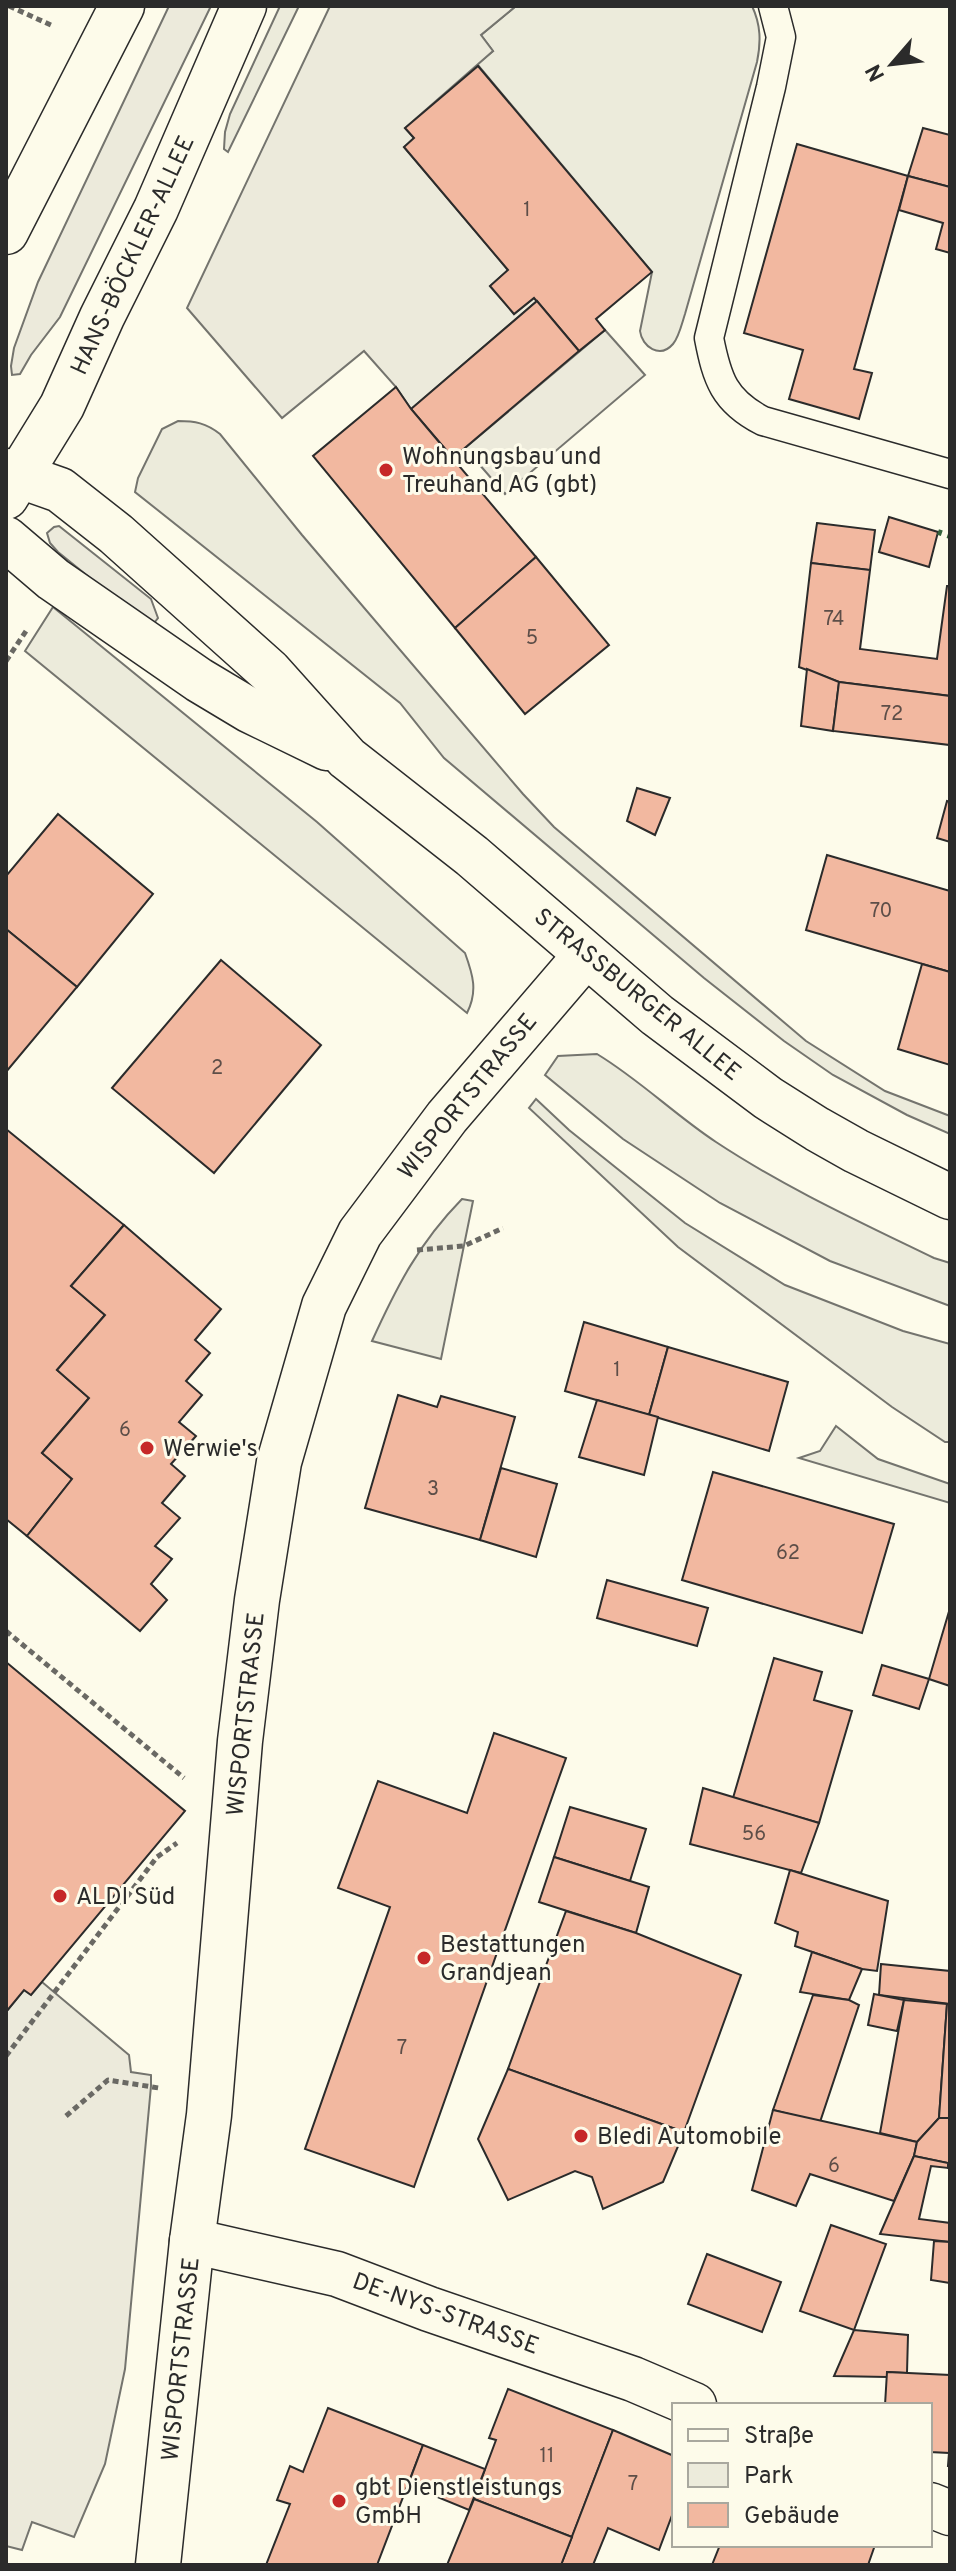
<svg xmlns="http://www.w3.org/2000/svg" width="956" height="2571" viewBox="0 0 956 2571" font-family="Overpass,sans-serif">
<rect width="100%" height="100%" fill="#fdfbea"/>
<g fill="#ecebdb" stroke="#74746e" stroke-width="2">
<polygon points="280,6 299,6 228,152 224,149 225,132 230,114"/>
<path d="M 516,6 L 752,6 C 761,25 761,42 757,62 L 685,314 C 682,323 679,337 673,344 C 660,359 642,347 640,331 L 652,272 L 477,64 L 493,51 L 481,35 Z"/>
<path d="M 178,421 C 195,421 206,423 220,434 L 302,535 L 523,794 L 554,827 L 806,1041 L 885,1091 L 950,1116 L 950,1134 L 907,1115 L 833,1075 L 784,1041 L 704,978 L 444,758 L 400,703 L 135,492 L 138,478 L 162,429 Z"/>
<path d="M 53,607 L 317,822 L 465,953 C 473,975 478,991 467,1013 L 25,651 Z"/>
<path d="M 597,1054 C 640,1080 675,1115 716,1142 C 784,1187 860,1222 934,1258 L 950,1263 L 950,1306 L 830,1261 L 720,1203 L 623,1139 L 545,1075 L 558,1056 Z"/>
<polygon points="536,1099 569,1130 685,1223 785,1285 903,1331 950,1344 950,1442 945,1442 892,1407 678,1247 529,1108"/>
<path d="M 462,1199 L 473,1201 L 441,1359 L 372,1341 C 397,1286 419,1243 462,1199 Z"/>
<polygon points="836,1426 878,1459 950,1484 950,1503 799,1458 820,1451"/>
</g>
<g fill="#eceadb" stroke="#74746e" stroke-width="2">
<polygon points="169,6 211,6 60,317 31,355 20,374 12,375 11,366 14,348 38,282"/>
<polygon points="330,6 516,6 481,35 493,51 405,128 414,138 404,147 508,270 490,286 514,314 534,298 537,301 411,409 396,387 364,351 282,418 187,308"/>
<polygon points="605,330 645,375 505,494 465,448"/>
<polygon points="59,526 151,599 158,618 154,623 131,611 58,552 50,543 47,533 54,527"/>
<polygon points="42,1982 129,2055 131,2072 151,2075 151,2086 125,2369 105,2464 74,2537 32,2522 22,2550 6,2546 6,2012 24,1990 31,1995"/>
</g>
<g fill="#f2b8a0" stroke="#2b2b2b" stroke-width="2">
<polygon points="478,66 652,272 596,319 605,330 579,351 534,298 514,314 490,286 508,270 404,147 414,138 405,128"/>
<polygon points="923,128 950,135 950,187 908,176"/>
<polygon points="797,144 908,176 854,369 872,373 859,419 789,399 803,350 744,333"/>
<polygon points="908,176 950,187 950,253 936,249 943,223 899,210"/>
<polygon points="537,301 579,351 453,458 411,409"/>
<polygon points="396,387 411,409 536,557 455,628 313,456"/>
<polygon points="889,517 938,532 929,567 879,552"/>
<polygon points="817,523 875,530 870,570 811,563"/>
<polygon points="536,557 609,645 525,714 455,628"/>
<polygon points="811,563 870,570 860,649 937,659 947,586 950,586 950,696 839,682 799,667"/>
<polygon points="807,669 839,682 833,731 801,726"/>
<polygon points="839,682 950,696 950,745 833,731"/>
<polygon points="637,788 670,798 655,835 627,821"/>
<polygon points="947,801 950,802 950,842 937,838"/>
<polygon points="58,814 153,894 77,987 6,929 6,876"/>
<polygon points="827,855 950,891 950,972 806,930"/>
<polygon points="6,929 77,987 6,1072"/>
<polygon points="221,960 321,1045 214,1173 112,1088"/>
<polygon points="922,964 950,972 950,1065 898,1049"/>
<polygon points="6,1129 124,1225 71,1286 105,1315 57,1370 89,1398 42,1453 72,1479 27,1536 6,1519"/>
<polygon points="124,1225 221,1309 195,1340 210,1353 186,1381 202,1395 179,1422 196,1436 171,1464 185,1476 162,1503 180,1518 155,1546 172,1559 151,1584 167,1600 140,1631 27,1536 72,1479 42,1453 89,1398 57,1370 105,1315 71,1286"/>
<polygon points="584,1322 668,1347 649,1415 565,1391"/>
<polygon points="668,1347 788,1382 769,1451 649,1415"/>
<polygon points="398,1395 437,1407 441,1396 515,1417 480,1540 365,1508"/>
<polygon points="597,1400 658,1417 644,1475 579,1457"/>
<polygon points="501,1468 557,1484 536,1557 480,1540"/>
<polygon points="713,1472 894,1524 862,1633 682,1580"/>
<polygon points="607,1580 708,1608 697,1646 597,1618"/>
<polygon points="950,1608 950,1686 929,1679"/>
<polygon points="774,1658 822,1672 814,1700 852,1711 819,1823 733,1798"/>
<polygon points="6,1662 185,1811 31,1995 24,1990 6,2012"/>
<polygon points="882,1665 929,1679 919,1709 873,1695"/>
<polygon points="494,1733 566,1758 414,2187 305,2149 390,1907 338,1888 378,1781 467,1813"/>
<polygon points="703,1788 819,1823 801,1873 690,1844"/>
<polygon points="570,1807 646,1829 630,1881 554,1857"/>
<polygon points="554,1857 649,1887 636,1933 539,1902"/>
<polygon points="790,1870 888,1901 877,1971 862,1969 795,1946 798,1932 775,1923"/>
<polygon points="566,1911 636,1933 741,1975 684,2132 508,2069"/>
<polygon points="812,1952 862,1969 849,2000 800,1992"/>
<polygon points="881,1964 950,1971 950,2004 879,1995"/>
<polygon points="874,1994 904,2000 897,2031 868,2025"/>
<polygon points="813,1995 849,2000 859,2005 820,2122 773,2110"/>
<polygon points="904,2000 947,2004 939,2118 917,2142 880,2133"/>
<polygon points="947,2004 950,2004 950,2118 939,2118"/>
<polygon points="508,2069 684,2132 663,2182 603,2209 592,2177 575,2171 508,2200 478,2139"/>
<polygon points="773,2110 917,2142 914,2156 894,2201 810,2174 796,2206 752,2190"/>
<polygon points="939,2118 950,2118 950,2169 948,2168 948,2163 914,2156 917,2142"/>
<polygon points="914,2156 948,2163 948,2168 931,2166 919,2219 950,2223 950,2242 880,2234"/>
<polygon points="831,2225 886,2244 854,2330 800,2311"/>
<polygon points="934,2241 950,2242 950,2283 931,2280"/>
<polygon points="707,2254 781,2282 762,2332 688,2304"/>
<polygon points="854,2330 908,2335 907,2373 887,2372 887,2377 834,2376"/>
<polygon points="887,2372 950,2375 950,2466 948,2466 949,2453 930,2452 930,2405 885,2405"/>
<polygon points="508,2389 613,2430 572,2537 474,2499 496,2440 489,2438"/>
<polygon points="328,2408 423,2445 377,2565 266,2565 290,2504 277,2500 290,2466 303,2472"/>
<polygon points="613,2430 674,2456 674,2510 659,2550 608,2528 593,2565 561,2565"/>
<polygon points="423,2445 485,2469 469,2510 408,2485"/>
<polygon points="474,2499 572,2537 561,2565 447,2565"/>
<polygon points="720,2545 875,2545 868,2565 712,2565"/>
</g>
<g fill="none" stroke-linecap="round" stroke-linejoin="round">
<defs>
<path id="service" d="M 773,6 L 781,37 L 771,87 L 709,338 C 717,379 724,401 763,421 L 950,474"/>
<g id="minor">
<polyline points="192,2241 337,2274 429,2309 633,2379 694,2405"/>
<polyline points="930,2505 950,2513"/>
</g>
<g id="tertiary">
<polyline points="6,232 122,6"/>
<polyline points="6,471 60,490 116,534 269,671 347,758 472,856 657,1015 768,1098 817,1129 856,1151 950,1197"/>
<polyline points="6,497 62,406 102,317 156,209 244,6"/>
<polyline points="6,539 53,579 199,680 249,710 327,748"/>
<polyline points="158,2565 192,2241 209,2115 240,1741 257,1600 279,1462 324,1306 360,1233 447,1117 585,956"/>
</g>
</defs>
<use href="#service" stroke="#2b2b2b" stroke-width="31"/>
<use href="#minor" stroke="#2b2b2b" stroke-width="47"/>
<use href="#tertiary" stroke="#2b2b2b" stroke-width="47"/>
<g stroke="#6a6964" stroke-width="5" stroke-dasharray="6 4" stroke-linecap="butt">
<polyline points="9,6 53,26"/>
<polyline points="6,661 28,628"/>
<polyline points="417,1250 464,1246 503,1228"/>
<polyline points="6,1631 184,1778"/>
<polyline points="6,2056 157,1857 177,1843"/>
<polyline points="66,2116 108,2080 159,2088"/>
</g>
<use href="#service" stroke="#fdfbea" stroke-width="28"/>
<use href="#minor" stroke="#fdfbea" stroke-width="44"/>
<use href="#tertiary" stroke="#fdfbea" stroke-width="44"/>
<polyline stroke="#34623c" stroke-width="6" stroke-dasharray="4 6" stroke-linecap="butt" points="938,532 950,536"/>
</g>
<g fill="#c62828" stroke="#fdfbea" stroke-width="3">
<circle cx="386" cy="470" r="8"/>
<circle cx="147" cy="1448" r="8"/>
<circle cx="60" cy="1896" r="8"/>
<circle cx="424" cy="1958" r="8"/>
<circle cx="581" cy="2136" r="8"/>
<circle cx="339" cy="2501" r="8"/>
</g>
<g text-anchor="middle" stroke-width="6" stroke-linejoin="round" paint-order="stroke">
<g font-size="20" fill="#5d4e48">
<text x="527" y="216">1</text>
<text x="834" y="625">74</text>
<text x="532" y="644">5</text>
<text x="892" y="720">72</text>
<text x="881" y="917">70</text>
<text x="217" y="1074">2</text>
<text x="617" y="1376">1</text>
<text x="125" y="1436">6</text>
<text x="433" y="1495">3</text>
<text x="788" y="1559">62</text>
<text x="754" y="1840">56</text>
<text x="402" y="2054">7</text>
<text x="834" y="2172">6</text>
<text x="547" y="2462">11</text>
<text x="633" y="2490">7</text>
</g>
<g font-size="24" fill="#2b2b2b" stroke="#fdfbea">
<text transform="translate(132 255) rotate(-65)" y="8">HANS-BÖCKLER-ALLEE</text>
<text transform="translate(638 994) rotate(39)" y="8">STRASSBURGER ALLEE</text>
<text transform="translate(467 1096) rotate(-51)" y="8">WISPORTSTRASSE</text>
<text transform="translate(245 1714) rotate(-84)" y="8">WISPORTSTRASSE</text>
<text transform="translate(446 2313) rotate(20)" y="8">DE-NYS-STRASSE</text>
<text transform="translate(180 2359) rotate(-84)" y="8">WISPORTSTRASSE</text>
</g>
<g font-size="24" fill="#2b2b2b" stroke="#fdfbea" text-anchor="start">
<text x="402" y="464">Wohnungsbau und<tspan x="402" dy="28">Treuhand AG (gbt)</tspan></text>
<text x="163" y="1456">Werwie's</text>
<text x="76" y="1904">ALDI Süd</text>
<text x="440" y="1952">Bestattungen<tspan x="440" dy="28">Grandjean</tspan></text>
<text x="597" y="2144">Bledi Automobile</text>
<text x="355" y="2495">gbt Dienstleistungs<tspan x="355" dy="28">GmbH</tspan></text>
</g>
</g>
<rect width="956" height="2571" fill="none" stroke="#2b2b2b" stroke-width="16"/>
<rect x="672" y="2403" width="260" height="144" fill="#fdfbea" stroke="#a9a89e" stroke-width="2"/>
<rect x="688" y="2429" width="40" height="12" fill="#fdfbea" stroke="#a9a89e" stroke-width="2"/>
<text x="744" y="2443" font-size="24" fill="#2b2b2b">Straße</text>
<rect x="688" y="2463" width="40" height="24" fill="#ecebdb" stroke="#a9a89e" stroke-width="2"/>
<text x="744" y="2483" font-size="24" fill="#2b2b2b">Park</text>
<rect x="688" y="2503" width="40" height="24" fill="#f2b8a0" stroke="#a9a89e" stroke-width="2"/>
<text x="744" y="2523" font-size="24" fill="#2b2b2b">Gebäude</text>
<g transform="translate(892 64) rotate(242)" stroke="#fdfbea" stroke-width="6" paint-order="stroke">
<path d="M0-6L14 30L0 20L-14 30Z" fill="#2b2b2b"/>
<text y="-12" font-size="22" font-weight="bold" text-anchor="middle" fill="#2b2b2b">N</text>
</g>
</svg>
